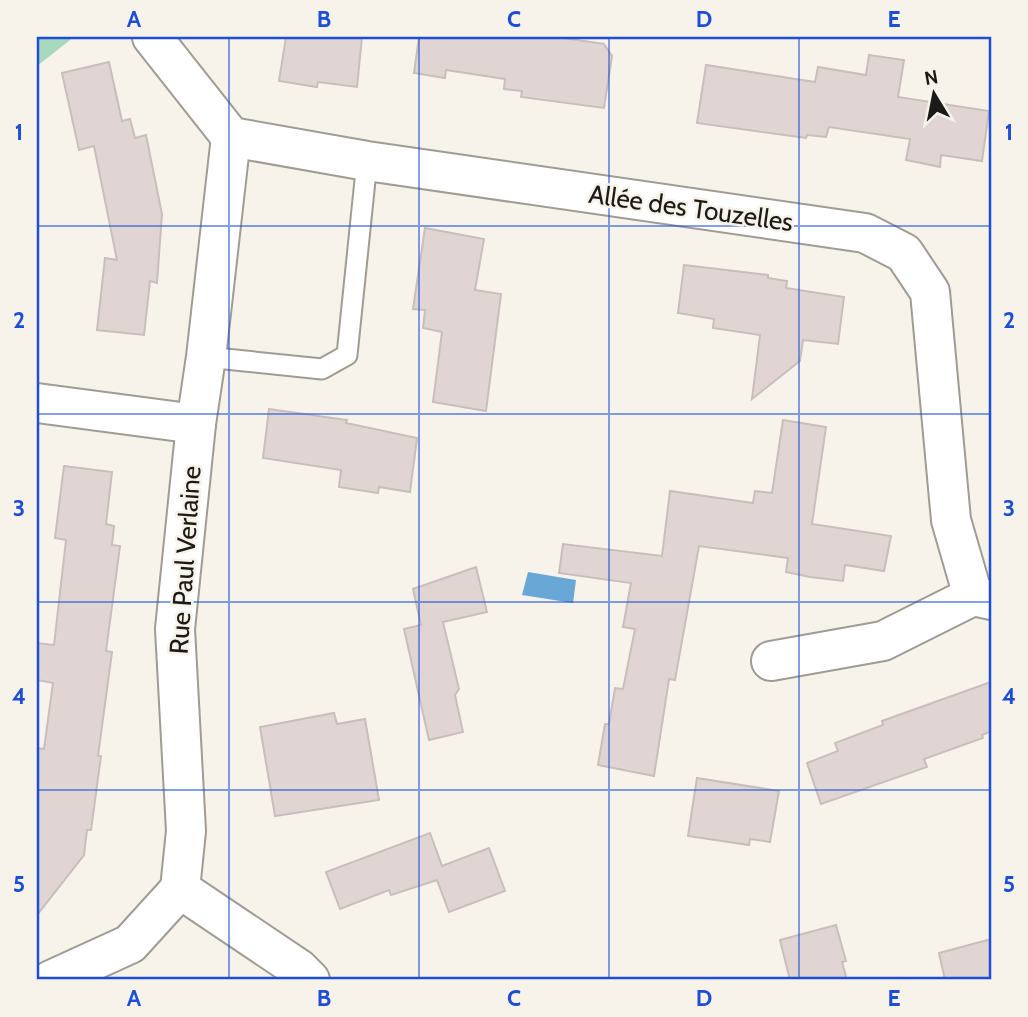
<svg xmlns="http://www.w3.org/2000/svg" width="1028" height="1017" viewBox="0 0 1028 1017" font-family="Cabin,sans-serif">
<rect width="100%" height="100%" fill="#f7f3ea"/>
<polygon fill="#a8d9bd" points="37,37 74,37 37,66"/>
<polygon fill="#69a7d7" points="528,572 576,580 573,603 522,595"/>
<g fill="#e1d5d3" stroke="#c9bebc" stroke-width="2">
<polygon points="286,37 362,37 357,87 318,82 317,87 279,81"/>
<polygon points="419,37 557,37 604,44 612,56 604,108 521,97 522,91 504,89 505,79 446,70 445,78 414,73"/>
<polygon points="869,55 904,60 898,97 989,111 982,161 941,155 940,167 906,160 910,139 829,127 826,137 807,135 806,138 697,123 706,65 815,82 818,67 866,75"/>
<polygon points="109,62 122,121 130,119 135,138 146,135 162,214 157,283 150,281 144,335 97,330 105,258 117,260 94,146 79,150 62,73"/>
<polygon points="425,228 484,239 475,290 501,294 486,411 433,402 442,332 423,328 425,310 413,309"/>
<polygon points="684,265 768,275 768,278 787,281 786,288 844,297 838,344 803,340 800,361 752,399 760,335 713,328 714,319 678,313"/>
<polygon points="269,409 347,420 346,423 417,438 410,492 379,487 378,493 339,487 341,470 263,458"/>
<polygon points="783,420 826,427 812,524 891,536 884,571 845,565 843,581 810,577 786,572 788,558 699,546 675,680 669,679 654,776 598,765 605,724 609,724 615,688 623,689 635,629 623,627 631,583 559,573 563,544 662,556 670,491 753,503 755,491 772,493"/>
<polygon points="64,466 112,472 106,524 114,526 112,545 120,546 106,651 112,652 98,756 101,756 91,830 87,830 84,855 37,915 37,748 44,749 53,683 37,680 37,643 54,645 66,540 55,538"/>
<polygon points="476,567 487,612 443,622 459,689 455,695 463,732 429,740 404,629 421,625 413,589"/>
<polygon points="991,682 991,731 982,735 983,738 924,759 927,767 821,804 807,763 838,751 835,743 883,725 882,721"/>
<polygon points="334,713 337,724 365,719 379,800 275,816 260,727"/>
<polygon points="697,778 779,791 770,842 750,839 749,845 688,836"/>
<polygon points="430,833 442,866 489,848 505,891 449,912 437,880 391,895 389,890 340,909 326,872"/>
<polygon points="836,925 846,961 842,962 847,980 790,980 780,940"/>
<polygon points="991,939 991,980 945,980 939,953"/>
</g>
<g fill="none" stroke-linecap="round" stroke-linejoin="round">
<defs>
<polyline id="service" points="206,357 322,369 347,355 367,161"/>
<g id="minor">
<polyline points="152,37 231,137 367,161 865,233 904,253 930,292 951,520 973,596 991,600"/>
<polyline points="37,403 196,424"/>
<polyline points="771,661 883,641 973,596"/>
<polyline points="180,889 186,831 175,629 196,424 206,357 231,137"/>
<polyline points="180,889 299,969 310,980"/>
<polyline points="51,980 130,944 180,889"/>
</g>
</defs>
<use href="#service" stroke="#a09c93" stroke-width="23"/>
<use href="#minor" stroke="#a09c93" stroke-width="42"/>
<use href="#service" stroke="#fff" stroke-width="19"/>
<use href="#minor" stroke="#fff" stroke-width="38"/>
</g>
<path fill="none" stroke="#1d4ed8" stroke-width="2" stroke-opacity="0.55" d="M 229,37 L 229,980M 419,37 L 419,980M 609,37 L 609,980M 799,37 L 799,980M 37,226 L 991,226M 37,414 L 991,414M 37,602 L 991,602M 37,790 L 991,790"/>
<g text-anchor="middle" stroke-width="5" stroke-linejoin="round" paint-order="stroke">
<g font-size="26" fill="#1b1a16" stroke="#f7f3ea">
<text transform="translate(691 208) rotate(8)" y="9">Allée des Touzelles</text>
<text transform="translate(185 560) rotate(-86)" y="9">Rue Paul Verlaine</text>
</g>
</g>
<rect width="1028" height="1017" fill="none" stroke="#f7f3ea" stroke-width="77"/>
<g transform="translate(934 94) rotate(350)" stroke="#f7f3ea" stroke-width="5" paint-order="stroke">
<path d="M0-5L12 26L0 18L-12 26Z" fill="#1b1a16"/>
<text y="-10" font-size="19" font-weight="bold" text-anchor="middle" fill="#1b1a16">N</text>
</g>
<rect x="38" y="38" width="952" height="940" fill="none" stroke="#1d4ed8" stroke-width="2.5"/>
<g font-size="23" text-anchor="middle" font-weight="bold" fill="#1d4ed8">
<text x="134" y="27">A</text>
<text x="324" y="27">B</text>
<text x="514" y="27">C</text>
<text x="704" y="27">D</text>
<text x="894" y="27">E</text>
<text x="19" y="140">1</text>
<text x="1009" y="140">1</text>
<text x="19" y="328">2</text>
<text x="1009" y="328">2</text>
<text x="19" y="516">3</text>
<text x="1009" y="516">3</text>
<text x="19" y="704">4</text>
<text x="1009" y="704">4</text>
<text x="19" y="892">5</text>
<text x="1009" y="892">5</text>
<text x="134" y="1006">A</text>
<text x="324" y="1006">B</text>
<text x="514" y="1006">C</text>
<text x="704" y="1006">D</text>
<text x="894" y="1006">E</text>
</g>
</svg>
